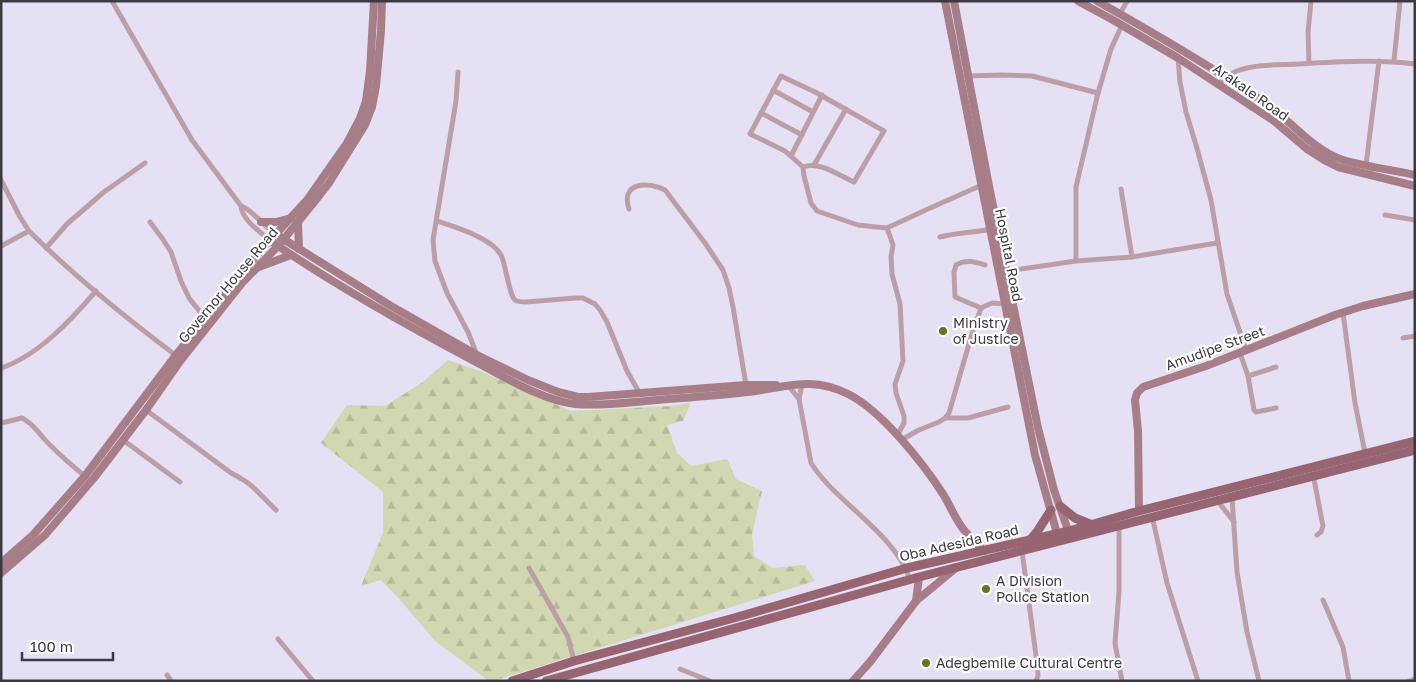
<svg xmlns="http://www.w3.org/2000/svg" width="1416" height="682" viewBox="0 0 1416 682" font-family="'Golos Text',sans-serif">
<defs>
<pattern id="forest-firs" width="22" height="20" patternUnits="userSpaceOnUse" patternTransform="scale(1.25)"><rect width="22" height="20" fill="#d1d7b1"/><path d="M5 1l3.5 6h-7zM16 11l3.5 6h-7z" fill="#b4b999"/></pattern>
</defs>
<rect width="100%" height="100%" fill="#e6e0f5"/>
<polygon fill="url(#forest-firs)" points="448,360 480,371 571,411 671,406 691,403 683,421 667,425 677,453 691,466 727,459 736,479 762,491 752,535 754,556 773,568 805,565 815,581 493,681 489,681 435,641 401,601 381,580 361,586 383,533 383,492 321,443 347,405 385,406 423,382"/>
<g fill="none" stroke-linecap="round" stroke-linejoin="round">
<g stroke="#bc9fa6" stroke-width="5">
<path d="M 112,1 L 192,140 L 241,206 C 242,220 260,232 271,241"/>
<polyline points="1120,14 1127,1"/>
<polyline points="1178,58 1180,82 1186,112 1196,145 1211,200 1227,294 1246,350"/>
<polyline points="1394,61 1400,1"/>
<polyline points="1309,63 1308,32 1311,1"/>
<polyline points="458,72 456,101 433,240 435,261 447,293 468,332 477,355"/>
<polyline points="968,76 1001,75 1032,76 1098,93"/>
<path d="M 1218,84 C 1224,79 1229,74 1237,71 C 1256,64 1278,65 1298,64 C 1337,62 1376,59 1415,64"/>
<polyline points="773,90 813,112"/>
<polyline points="761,113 802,135"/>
<polyline points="791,156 822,95"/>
<polyline points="814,165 846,109"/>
<polyline points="1366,165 1379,61"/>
<path d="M 803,167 C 820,161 838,175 854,182 L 884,131 L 815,92 L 781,76 L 750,134 L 785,151 L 803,167 L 804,176 L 811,203 L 817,211 L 858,225 L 876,227 L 887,228 L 928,209 L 982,185"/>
<polyline points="1,180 20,217 29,231"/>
<polyline points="1121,189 1132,257"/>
<path d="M 241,206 C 250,208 266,228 276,234"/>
<path d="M 629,209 C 620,182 648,181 665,190 L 705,243 L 723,270 L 729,288 L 733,307 L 746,385"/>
<polyline points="1385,215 1415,220"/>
<path d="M 437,221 C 455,227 492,238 501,255 C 506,265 509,295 515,300 C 518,302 523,302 526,302 L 575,298 L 583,298 L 595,304 L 600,310 L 607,322 L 627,371 L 640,394"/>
<polyline points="150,222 162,238 171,252 181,281 189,298 205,318"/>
<polyline points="887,228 893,245 891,257 892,274 900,304 903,361 895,384 896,393 904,416 904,423 897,436"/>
<path d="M 940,237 C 957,232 974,233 991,229"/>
<path d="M 1,246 L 29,231 C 75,277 126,318 178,357"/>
<polyline points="46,248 67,224 104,192 145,163"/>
<polyline points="1076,261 1076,187 1098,93 1111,49 1122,25"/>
<polyline points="1007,271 1076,261 1132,257 1217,243"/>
<path d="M 981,308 L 955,297 L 954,272 L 956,265 C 966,259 975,262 985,265"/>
<polyline points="1343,313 1355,403 1365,453"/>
<polyline points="1403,338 1415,336"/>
<polyline points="1240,353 1248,376 1254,410 1256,412 1276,408"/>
<path d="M 1,368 C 38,356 72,319 96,291"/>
<polyline points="1248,376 1276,367"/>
<path d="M 802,384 L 799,399 L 811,463 C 836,503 896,534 910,580"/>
<polyline points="788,385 799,399"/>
<path d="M 146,410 L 231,473 C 239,477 248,482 255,489 C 262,496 269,503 276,510"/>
<polyline points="945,418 968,418 1008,407"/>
<path d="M 1,423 L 22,418 C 33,423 40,435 48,443 C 60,455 72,466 85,476"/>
<polyline points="123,440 180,482"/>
<polyline points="901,440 919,430 939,422 945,418 949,413 971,337 981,308 992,303 1006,304"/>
<polyline points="1313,474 1323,526 1321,532 1317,535"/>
<polyline points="1232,497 1237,572 1247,632 1259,681"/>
<polyline points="1217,500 1234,522"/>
<polyline points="1152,516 1167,583 1198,681"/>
<polyline points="1119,525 1119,592 1115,643 1122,681"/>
<polyline points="1022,551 1037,663 1038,676 1036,681"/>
<polyline points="529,568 568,637 574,661"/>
<polyline points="1323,600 1343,647 1349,681"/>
<polyline points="278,639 313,681"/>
<polyline points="680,669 710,681"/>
<polyline points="167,675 171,681"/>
<polyline points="1409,681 1415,679"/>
</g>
<g stroke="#a77e88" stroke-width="8">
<polyline points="945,1 1035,455 1058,537"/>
<polyline points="954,1 989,186 1038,428 1054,490 1070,536"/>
<polyline points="1078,1 1113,20 1178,58 1274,121 1307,149 1326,161 1338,167 1415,186"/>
<path d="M 1097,1 C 1154,33 1210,66 1264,102 C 1289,119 1312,149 1340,159 C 1364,167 1390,169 1415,175"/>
<polyline points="261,222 276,222 291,218"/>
<polyline points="298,223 299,249"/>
<polyline points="280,237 391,306 477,355 528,380 558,392 578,397 588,397 746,385 776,385"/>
<path d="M 271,241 C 336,286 406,325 476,362 C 504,377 544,401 575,404 C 599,406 623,403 646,401 C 680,398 713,396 747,392 C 785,388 810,375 848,394 C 881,410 923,463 943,494 C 950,505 955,519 964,530 C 970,537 977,544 984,551"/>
<polyline points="259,267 291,255"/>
<polyline points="1139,511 1138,431 1135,400 1137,393 1143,387 1206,366 1335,315 1363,306 1415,294"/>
<polyline points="1,563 33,535 85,476 176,355 224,295 263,248 307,200 347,143 360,118 366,101 370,71 374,1"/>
<polyline points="1,573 45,535 94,478 146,410 181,360 242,283 278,246 311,206 329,183 365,125 372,107 376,86 381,31 382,1"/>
<polyline points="916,601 919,577"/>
<polyline points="853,681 870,662 916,601 956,568"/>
</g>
<g stroke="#976572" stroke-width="9">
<polyline points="1060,506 1075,518 1090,524"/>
<polyline points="1030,540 1037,532 1051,510"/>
<polyline points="512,681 574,661 734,618 907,568 1069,531 1139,511 1415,441"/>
<polyline points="546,681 919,577 1415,450"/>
</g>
</g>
<g fill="#6a741e" stroke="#fff" stroke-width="2">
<circle cx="943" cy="331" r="5"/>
<circle cx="986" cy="589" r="5"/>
<circle cx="926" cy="663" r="5"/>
</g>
<g text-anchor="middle" stroke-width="4.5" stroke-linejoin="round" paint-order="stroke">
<g font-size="14" fill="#3b3941" stroke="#fff">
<text transform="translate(1251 92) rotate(35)" y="5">Arakale Road</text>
<text transform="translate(1009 255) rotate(79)" y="5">Hospital Road</text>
<text transform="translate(228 285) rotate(-50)" y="5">Governor House Road</text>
<text transform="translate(1215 348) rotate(-20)" y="5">Amudipe Street</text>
<text transform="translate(959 543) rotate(-13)" y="5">Oba Adesida Road</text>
</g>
<g font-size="14" fill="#3b3941" stroke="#fff" text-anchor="start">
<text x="953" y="328">Ministry<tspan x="953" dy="16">of Justice</tspan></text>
<text x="996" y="586">A Division<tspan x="996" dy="16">Police Station</tspan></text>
<text x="936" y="668">Adegbemile Cultural Centre</text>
</g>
</g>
<rect width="1416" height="682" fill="none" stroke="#3b3941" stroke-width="5"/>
<path d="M22 652v8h91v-8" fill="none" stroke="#3b3941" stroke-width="2.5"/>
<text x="30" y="652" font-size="15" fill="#3b3941" stroke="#ffffff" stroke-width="4" paint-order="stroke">100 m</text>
</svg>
